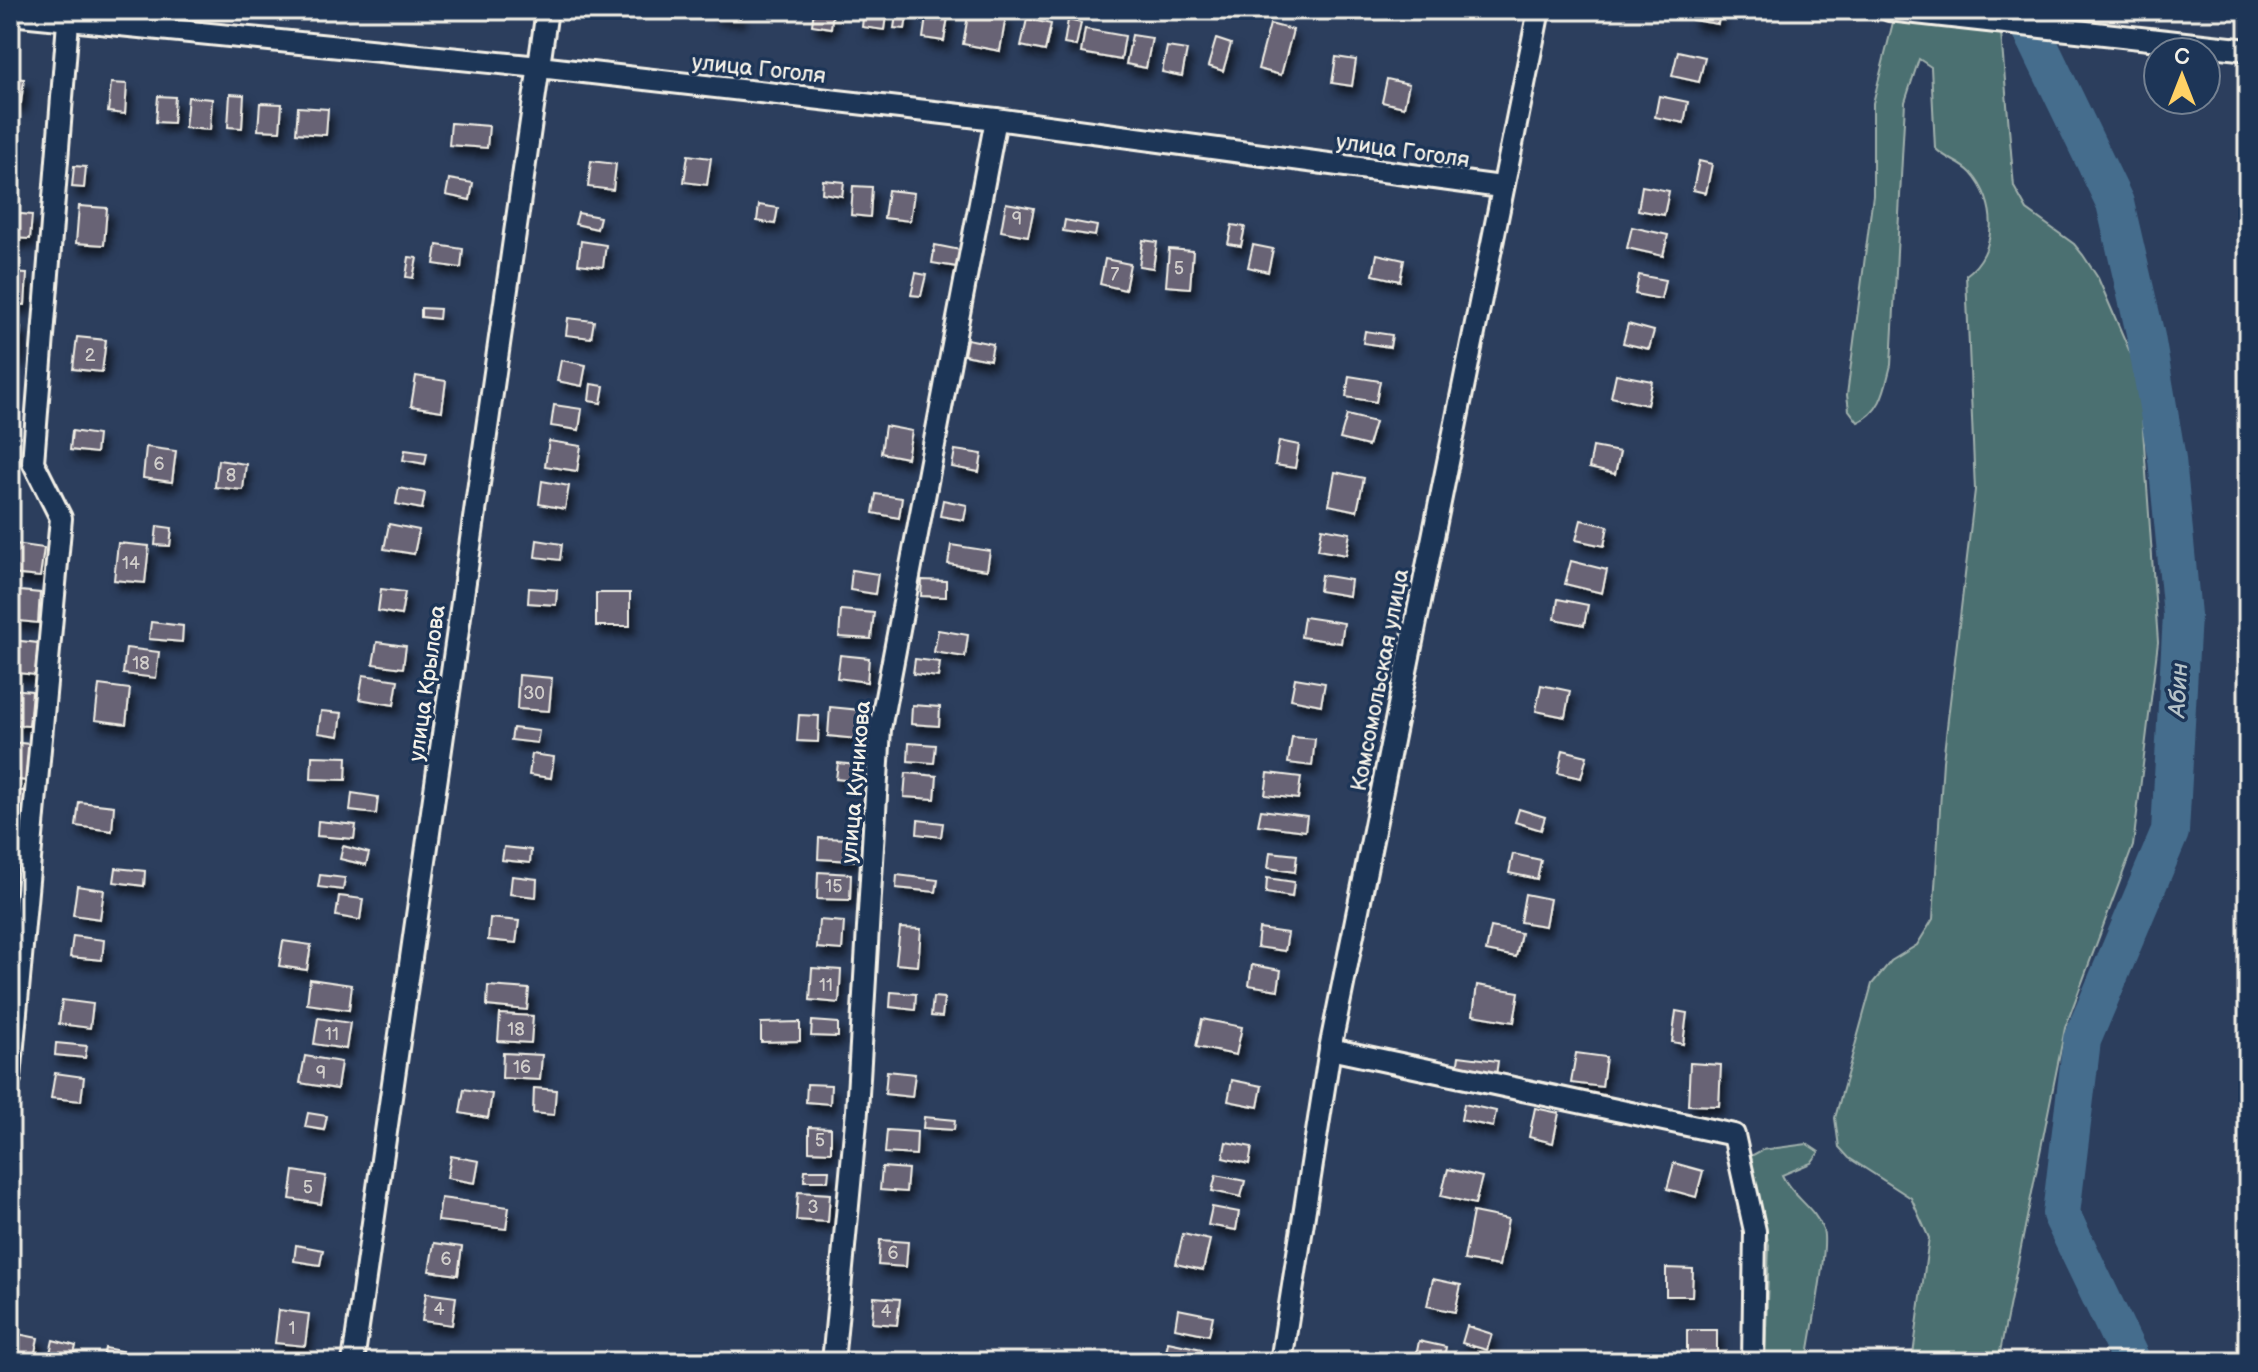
<svg xmlns="http://www.w3.org/2000/svg" width="2258" height="1372" viewBox="0 0 2258 1372" font-family="'Balsamiq Sans',sans-serif">
<defs>
<filter id="shadow"><feDropShadow dx="4.5" dy="8" stdDeviation="4" flood-color="#0009"/></filter>
</defs>
<rect width="100%" height="100%" fill="#2c3e5d"/>
<filter id="ink" filterUnits="userSpaceOnUse"><feTurbulence type="fractalNoise" baseFrequency=".0125" numOctaves="2"/><feDisplacementMap in="SourceGraphic" scale="16" xChannelSelector="R" yChannelSelector="G"/><feConvolveMatrix kernelMatrix="1 2 1 2 8 2 1 2 1" color-interpolation-filters="sRGB"/></filter>
<g filter="url(#ink)">
<g fill="#4b6f71" stroke="#a0b0ac" stroke-width="2">
<path d="M 1896,10 L 1999,10 L 2014,187 L 2027,210 L 2074,244 L 2083,255 L 2098,278 L 2139,373 L 2158,642 L 2133,846 L 2065,1028 L 1998,1362 L 1912,1362 L 1929,1238 L 1911,1198 L 1849,1158 L 1839,1147 L 1835,1118 L 1872,984 L 1891,961 L 1917,945 L 1933,919 L 1943,761 L 1975,490 L 1966,275 C 1998,252 1998,203 1971,173 C 1961,162 1945,159 1935,148 L 1931,67 L 1919,59 L 1905,102 L 1891,365 C 1885,388 1882,412 1858,422 L 1849,410 L 1847,395 L 1873,195 L 1873,103 Z"/>
<path d="M 1807,1144 L 1819,1152 L 1811,1163 L 1782,1175 C 1791,1196 1815,1207 1823,1230 C 1829,1246 1810,1339 1807,1362 L 1765,1362 L 1769,1245 L 1749,1157 L 1762,1150 Z"/>
</g>
<g fill="none" stroke-linecap="round" stroke-linejoin="round">
<polyline stroke="#456d8d" stroke-width="38" points="2022,10 2115,203 2146,337 2167,459 2182,615 2170,832 2082,1040 2061,1214 2132,1362"/>
</g>
<g fill="#686475" stroke="#f4f1e8" stroke-width="2" filter="url(#shadow)">
<polygon points="714,10 741,10 740,18 714,15"/>
<polygon points="814,10 833,10 831,28 812,25"/>
<polygon points="864,10 887,10 884,30 862,27"/>
<polygon points="897,10 908,11 905,29 894,28"/>
<polygon points="927,10 949,11 944,41 923,38"/>
<polygon points="969,10 1006,16 1000,51 963,44"/>
<polygon points="1694,10 1720,10 1718,24 1692,20"/>
<polygon points="1027,19 1051,24 1045,51 1021,46"/>
<polygon points="1068,20 1081,23 1076,46 1064,44"/>
<polygon points="1270,24 1293,30 1281,75 1258,69"/>
<polygon points="1085,29 1125,36 1121,60 1081,53"/>
<polygon points="1132,35 1152,38 1146,68 1126,64"/>
<polygon points="1216,39 1231,44 1223,71 1208,66"/>
<polygon points="1167,47 1187,50 1182,76 1162,72"/>
<polygon points="1678,51 1705,57 1699,82 1672,76"/>
<polygon points="1336,57 1356,60 1352,86 1332,83"/>
<polygon points="10,78 24,79 21,103 10,103"/>
<polygon points="1387,79 1409,84 1404,107 1382,102"/>
<polygon points="111,83 127,84 125,114 108,112"/>
<polygon points="230,94 244,95 242,128 228,127"/>
<polygon points="158,96 175,97 173,123 156,122"/>
<polygon points="1659,96 1688,102 1684,123 1655,117"/>
<polygon points="188,97 212,99 210,130 185,128"/>
<polygon points="260,103 282,104 280,131 258,130"/>
<polygon points="298,107 328,109 326,135 296,133"/>
<polygon points="451,123 489,126 487,148 449,145"/>
<polygon points="688,155 711,158 707,185 684,182"/>
<polygon points="591,161 616,164 613,190 588,187"/>
<polygon points="1699,161 1712,164 1706,193 1693,190"/>
<polygon points="74,166 86,167 84,188 72,187"/>
<polygon points="449,179 473,183 470,200 446,195"/>
<polygon points="823,180 844,182 842,196 822,193"/>
<polygon points="853,186 872,187 870,217 851,215"/>
<polygon points="1642,186 1669,191 1664,215 1638,210"/>
<polygon points="888,190 914,193 910,221 884,218"/>
<polygon points="1006,203 1034,208 1028,236 1001,231"/>
<polygon points="759,205 778,208 775,224 757,221"/>
<polygon points="79,206 107,208 104,245 76,243"/>
<polygon points="10,213 32,215 30,239 10,238"/>
<polygon points="578,213 600,217 597,229 575,224"/>
<polygon points="1065,220 1097,226 1095,236 1063,231"/>
<polygon points="1232,225 1245,227 1241,246 1228,244"/>
<polygon points="1632,227 1668,235 1663,256 1627,248"/>
<polygon points="1143,240 1157,242 1153,268 1139,266"/>
<polygon points="581,241 606,245 603,267 578,264"/>
<polygon points="437,245 463,249 461,268 434,264"/>
<polygon points="935,245 960,250 957,267 932,263"/>
<polygon points="1253,245 1273,249 1268,272 1248,267"/>
<polygon points="1169,249 1193,251 1190,288 1166,286"/>
<polygon points="1377,254 1404,260 1400,281 1373,275"/>
<polygon points="409,257 417,258 413,278 406,277"/>
<polygon points="1105,259 1130,264 1125,290 1100,284"/>
<polygon points="10,273 27,274 25,305 10,304"/>
<polygon points="916,273 926,275 921,296 911,295"/>
<polygon points="1639,275 1665,280 1661,299 1635,294"/>
<polygon points="421,308 440,309 439,319 421,317"/>
<polygon points="568,318 594,321 591,338 566,335"/>
<polygon points="1628,324 1654,331 1649,349 1623,343"/>
<polygon points="10,326 21,327 18,358 10,357"/>
<polygon points="1365,331 1392,335 1390,347 1363,343"/>
<polygon points="77,337 106,340 102,372 73,369"/>
<polygon points="967,339 993,344 990,360 964,355"/>
<polygon points="561,360 586,365 582,386 557,381"/>
<polygon points="1616,374 1652,381 1647,405 1611,397"/>
<polygon points="416,376 446,381 442,411 411,406"/>
<polygon points="1349,376 1380,381 1376,402 1346,397"/>
<polygon points="591,384 604,386 601,403 589,401"/>
<polygon points="554,405 582,409 579,430 551,426"/>
<polygon points="1347,415 1375,422 1368,446 1340,439"/>
<polygon points="885,426 912,431 907,458 881,453"/>
<polygon points="72,431 98,435 96,453 70,450"/>
<polygon points="549,441 581,446 577,471 545,466"/>
<polygon points="1279,441 1299,445 1295,468 1275,465"/>
<polygon points="146,447 176,451 172,482 143,478"/>
<polygon points="1593,447 1620,452 1615,474 1589,468"/>
<polygon points="405,450 427,453 425,464 403,460"/>
<polygon points="955,450 982,454 979,472 952,467"/>
<polygon points="218,460 246,464 243,490 215,487"/>
<polygon points="1335,472 1364,478 1357,511 1329,505"/>
<polygon points="542,481 569,486 565,509 539,504"/>
<polygon points="399,488 425,493 422,509 396,504"/>
<polygon points="876,494 902,498 899,518 873,513"/>
<polygon points="943,500 967,505 964,520 940,516"/>
<polygon points="1581,520 1608,526 1604,546 1576,540"/>
<polygon points="389,524 419,530 414,554 384,549"/>
<polygon points="157,526 172,528 170,546 155,545"/>
<polygon points="1322,528 1350,533 1346,555 1318,550"/>
<polygon points="537,540 562,544 560,560 535,557"/>
<polygon points="118,543 149,546 145,583 114,580"/>
<polygon points="15,544 44,548 40,577 11,574"/>
<polygon points="951,545 990,551 987,570 948,564"/>
<polygon points="1571,561 1607,570 1602,593 1565,584"/>
<polygon points="852,570 878,574 875,594 850,590"/>
<polygon points="1321,575 1351,580 1349,596 1319,591"/>
<polygon points="922,580 946,581 946,597 921,596"/>
<polygon points="529,588 557,590 556,605 528,603"/>
<polygon points="381,589 405,592 401,615 378,611"/>
<polygon points="10,590 40,593 38,623 10,620"/>
<rect x="596" y="593" width="34" height="33"/>
<polygon points="1558,599 1588,605 1584,625 1555,619"/>
<polygon points="841,610 874,613 871,639 839,637"/>
<polygon points="1304,617 1344,623 1341,643 1301,637"/>
<polygon points="151,622 183,626 182,642 149,639"/>
<polygon points="938,630 968,635 965,657 934,652"/>
<polygon points="12,640 38,643 35,675 10,672"/>
<polygon points="377,642 406,646 403,668 373,664"/>
<polygon points="126,648 159,652 156,678 123,674"/>
<polygon points="840,655 869,658 867,682 837,678"/>
<polygon points="915,659 940,662 938,677 913,674"/>
<polygon points="363,675 398,680 394,705 359,699"/>
<polygon points="519,675 552,678 549,711 517,709"/>
<polygon points="1295,678 1325,683 1321,705 1291,699"/>
<polygon points="99,685 130,689 126,724 95,720"/>
<polygon points="1541,685 1570,691 1565,717 1536,711"/>
<polygon points="10,689 32,691 29,726 10,725"/>
<polygon points="912,705 940,707 939,726 911,724"/>
<polygon points="830,707 860,710 857,739 828,736"/>
<polygon points="321,711 342,713 339,736 318,733"/>
<polygon points="799,715 819,716 818,742 797,741"/>
<polygon points="513,728 539,731 537,743 511,740"/>
<polygon points="1292,737 1315,739 1312,766 1288,763"/>
<polygon points="10,742 30,744 27,781 10,779"/>
<polygon points="909,743 936,745 934,763 908,761"/>
<polygon points="1563,750 1587,756 1581,778 1558,773"/>
<polygon points="532,754 554,757 551,778 529,775"/>
<polygon points="312,756 347,757 346,780 311,779"/>
<polygon points="838,763 865,766 863,782 836,779"/>
<polygon points="906,773 937,776 935,799 904,797"/>
<polygon points="1268,773 1301,777 1298,799 1265,795"/>
<polygon points="10,790 25,791 22,817 10,816"/>
<polygon points="352,793 378,797 376,814 350,811"/>
<polygon points="79,802 114,806 112,831 76,826"/>
<polygon points="1519,809 1545,817 1541,830 1515,822"/>
<polygon points="1261,810 1307,816 1305,831 1258,825"/>
<polygon points="918,820 943,823 941,837 917,834"/>
<polygon points="318,821 356,825 354,839 317,836"/>
<polygon points="819,838 855,839 854,861 818,859"/>
<polygon points="343,846 369,853 366,865 340,859"/>
<polygon points="504,847 531,850 530,863 502,860"/>
<polygon points="1270,852 1297,855 1295,872 1268,868"/>
<polygon points="1513,854 1541,860 1537,879 1509,873"/>
<polygon points="116,868 145,871 144,886 114,882"/>
<polygon points="818,872 851,874 850,900 817,899"/>
<polygon points="320,875 345,878 343,890 318,887"/>
<polygon points="897,875 938,880 936,892 896,888"/>
<polygon points="512,876 537,879 536,897 510,894"/>
<polygon points="1267,878 1294,882 1292,897 1266,893"/>
<polygon points="77,886 104,890 100,919 73,915"/>
<polygon points="1525,894 1550,899 1545,926 1520,922"/>
<polygon points="339,896 363,899 360,920 336,916"/>
<polygon points="490,918 519,921 516,943 488,940"/>
<polygon points="819,920 844,922 842,950 817,948"/>
<polygon points="1491,927 1521,933 1516,957 1486,951"/>
<polygon points="900,928 921,929 918,966 896,964"/>
<polygon points="1259,929 1288,933 1285,951 1257,947"/>
<polygon points="73,936 104,940 102,960 70,957"/>
<polygon points="283,941 311,945 307,970 279,966"/>
<polygon points="1252,965 1281,970 1278,990 1249,985"/>
<polygon points="812,968 841,970 839,1003 810,1000"/>
<polygon points="310,979 352,985 349,1010 307,1004"/>
<polygon points="1477,985 1519,992 1514,1022 1473,1015"/>
<polygon points="488,986 529,989 527,1010 487,1006"/>
<polygon points="891,992 916,994 915,1010 890,1007"/>
<polygon points="933,997 944,998 942,1017 931,1016"/>
<polygon points="62,1000 93,1004 90,1028 59,1024"/>
<polygon points="1676,1011 1687,1013 1683,1044 1672,1042"/>
<polygon points="500,1014 533,1016 531,1043 498,1041"/>
<polygon points="318,1018 350,1023 346,1049 314,1044"/>
<polygon points="1202,1019 1242,1027 1236,1055 1196,1047"/>
<polygon points="812,1021 838,1023 838,1037 811,1036"/>
<polygon points="800,1022 800,1041 761,1042 761,1023"/>
<polygon points="56,1043 87,1046 85,1058 55,1055"/>
<polygon points="503,1053 542,1055 540,1080 502,1078"/>
<polygon points="1576,1053 1606,1057 1602,1087 1571,1083"/>
<polygon points="305,1056 341,1062 337,1089 300,1083"/>
<polygon points="1459,1056 1498,1061 1496,1075 1457,1070"/>
<polygon points="1690,1063 1721,1065 1719,1106 1688,1105"/>
<polygon points="887,1071 915,1074 912,1097 885,1094"/>
<polygon points="55,1073 84,1077 81,1101 51,1098"/>
<polygon points="1232,1080 1262,1086 1258,1107 1228,1101"/>
<polygon points="807,1084 831,1085 830,1104 806,1102"/>
<polygon points="534,1088 556,1090 554,1115 533,1113"/>
<polygon points="464,1089 492,1094 488,1118 460,1113"/>
<polygon points="1464,1104 1496,1111 1493,1127 1461,1120"/>
<polygon points="1535,1108 1559,1113 1553,1143 1529,1137"/>
<polygon points="308,1113 327,1116 324,1130 305,1127"/>
<polygon points="924,1117 955,1120 954,1130 923,1128"/>
<polygon points="809,1127 831,1128 831,1152 809,1151"/>
<polygon points="887,1130 917,1132 916,1155 885,1153"/>
<polygon points="1226,1142 1252,1147 1249,1164 1223,1158"/>
<polygon points="451,1156 479,1161 475,1183 447,1178"/>
<polygon points="1674,1163 1703,1171 1696,1197 1667,1189"/>
<polygon points="882,1167 908,1169 906,1192 880,1190"/>
<polygon points="1448,1169 1482,1177 1475,1204 1441,1196"/>
<polygon points="805,1170 829,1170 828,1181 804,1181"/>
<polygon points="294,1171 326,1176 321,1204 290,1199"/>
<polygon points="1216,1175 1245,1181 1241,1197 1212,1191"/>
<polygon points="798,1192 830,1194 828,1222 796,1220"/>
<polygon points="441,1198 509,1207 506,1229 438,1221"/>
<polygon points="1212,1207 1239,1212 1236,1230 1208,1225"/>
<polygon points="1473,1212 1508,1219 1499,1266 1464,1260"/>
<polygon points="1183,1234 1210,1240 1203,1270 1176,1264"/>
<polygon points="880,1240 908,1242 906,1267 878,1265"/>
<polygon points="434,1243 462,1247 458,1275 429,1271"/>
<polygon points="296,1245 323,1250 320,1265 294,1261"/>
<polygon points="1666,1268 1693,1269 1692,1296 1666,1296"/>
<polygon points="1433,1279 1461,1285 1455,1312 1427,1306"/>
<polygon points="426,1293 456,1297 452,1325 422,1321"/>
<polygon points="874,1297 900,1299 897,1325 872,1323"/>
<polygon points="1178,1309 1213,1316 1209,1335 1175,1328"/>
<polygon points="279,1310 309,1314 305,1346 275,1343"/>
<polygon points="1467,1326 1492,1334 1487,1350 1462,1343"/>
<rect x="1687" y="1330" width="30" height="28"/>
<polygon points="13,1333 38,1338 33,1362 10,1362"/>
<polygon points="53,1340 76,1346 72,1362 48,1362"/>
<polygon points="1419,1341 1446,1347 1443,1362 1415,1362"/>
<polygon points="1168,1342 1202,1349 1199,1362 1164,1362"/>
<polygon points="105,1348 131,1353 129,1362 102,1362"/>
<polygon points="209,1354 235,1357 235,1362 209,1362"/>
</g>
<g fill="none" stroke-linecap="round" stroke-linejoin="round">
<defs>
<g id="street">
<polyline points="1889,10 2248,50"/>
<polyline points="10,14 539,67 996,119 1501,187"/>
<polyline points="1330,1049 1734,1135 1755,1231 1753,1362"/>
<polyline points="10,1078 61,518 33,462 68,22"/>
<polyline points="353,1362 547,10"/>
<polyline points="833,1362 857,1111 880,729 996,119"/>
<polyline points="1281,1362 1330,1049 1539,10"/>
</g>
</defs>
<use href="#street" stroke="#f4f1e8" stroke-width="26"/>
<use href="#street" stroke="#1d3557" stroke-width="20"/>
</g>
</g>
<g text-anchor="middle" stroke-width="7" stroke-linejoin="round" paint-order="stroke">
<g font-size="18" fill="#d1cecb">
<text x="1017" y="225">9</text>
<text x="1179" y="274">5</text>
<text x="1115" y="280">7</text>
<text x="90" y="361">2</text>
<text x="159" y="470">6</text>
<text x="231" y="481">8</text>
<text x="131" y="569">14</text>
<text x="141" y="669">18</text>
<text x="534" y="699">30</text>
<text x="834" y="892">15</text>
<text x="826" y="991">11</text>
<text x="516" y="1035">18</text>
<text x="332" y="1040">11</text>
<text x="522" y="1073">16</text>
<text x="321" y="1079">9</text>
<text x="820" y="1146">5</text>
<text x="308" y="1193">5</text>
<text x="813" y="1213">3</text>
<text x="893" y="1259">6</text>
<text x="446" y="1265">6</text>
<text x="439" y="1315">4</text>
<text x="886" y="1317">4</text>
<text x="292" y="1334">1</text>
</g>
<g font-size="22" fill="#f4f1e8" stroke="#1d3557">
<text transform="translate(759 68) rotate(6)" y="8">улица Гоголя</text>
<text transform="translate(1403 150) rotate(8)" y="8">улица Гоголя</text>
<text transform="translate(1379 680) rotate(-79)" y="8">Комсомольская улица</text>
<text transform="translate(426 683) rotate(-82)" y="8">улица Крылова</text>
<text transform="translate(855 782) rotate(-85)" y="8">улица Куникова</text>
</g>
<g font-size="24" font-style="italic" fill="#b7c3c8" stroke="#1d3557">
<text transform="translate(2178 690) rotate(-87)" y="8">Абин</text>
</g>
</g>
<rect width="2258" height="1372" fill="none" stroke="#1d3557" stroke-width="40"/>
<rect x="20" y="20" width="2218" height="1332" fill="none" stroke="#f4f1e8" stroke-width="3" filter="url(#ink)"/>
<g transform="translate(2182 76)"><circle r="38" fill="#1d3557" stroke="#738091" stroke-width="2"/>
<path d="M0-6L14 30L0 20L-14 30Z" fill="#ffd166"/>
<text y="-12" font-size="22" font-weight="bold" text-anchor="middle" fill="#f4f1e8">С</text>
</g>
</svg>
